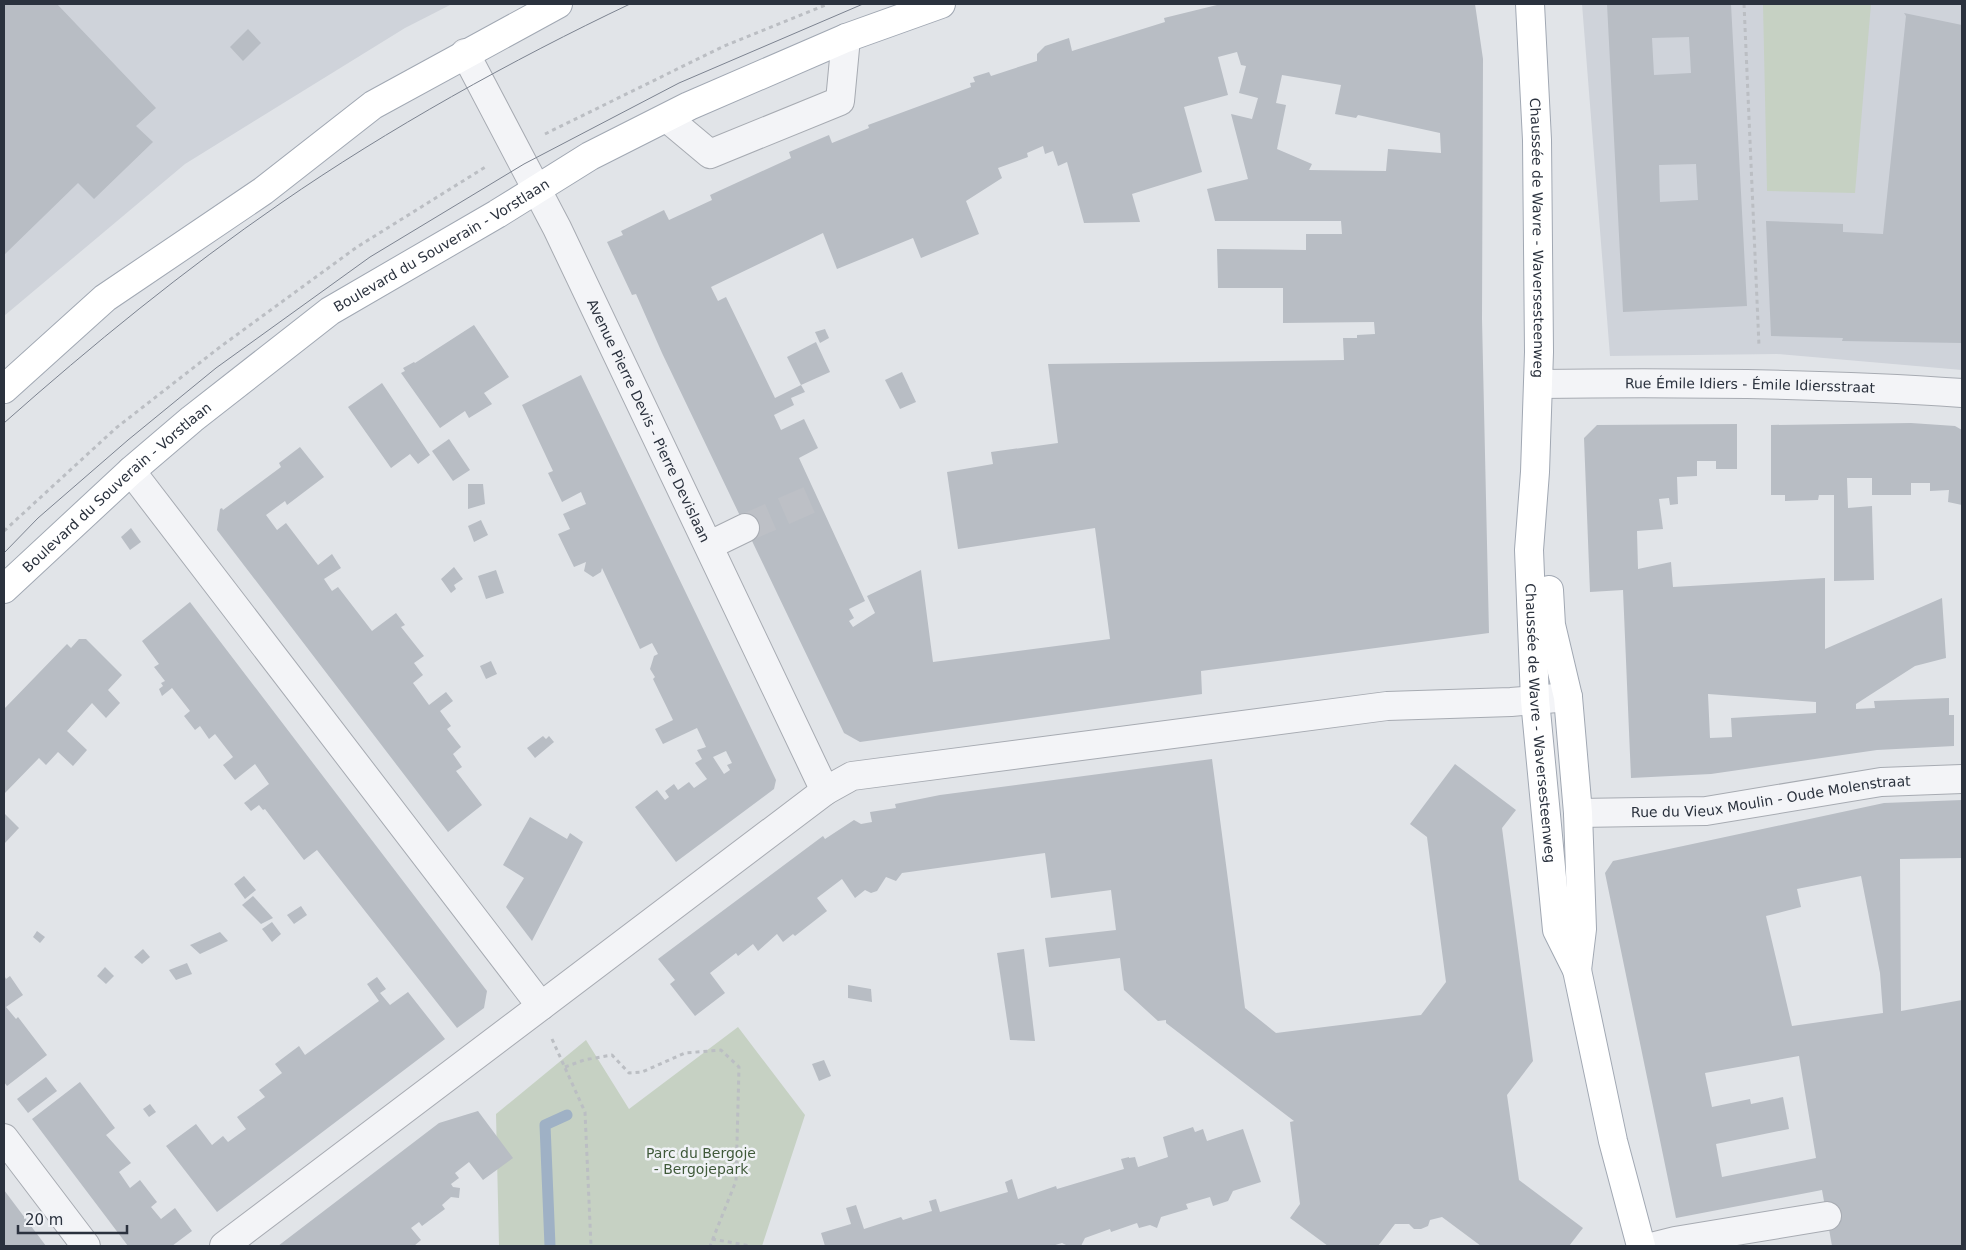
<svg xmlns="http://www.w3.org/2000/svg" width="1966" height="1250" viewBox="0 0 1966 1250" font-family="'DejaVu Sans',sans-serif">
<rect width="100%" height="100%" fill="#e1e4e8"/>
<g fill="#cfd3da">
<polygon points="4,4 452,4 405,28 185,164 4,316"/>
<polygon points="1582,4 1962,4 1962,370 1777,354 1610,356"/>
</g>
<g fill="#c6d1c3">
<polygon points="1763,4 1871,4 1855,193 1767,191"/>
<polygon points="738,1027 805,1115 762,1246 499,1246 496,1114 586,1040 629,1109"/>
</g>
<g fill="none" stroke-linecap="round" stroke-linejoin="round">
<polyline stroke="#9fb1c5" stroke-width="11" points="550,1246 545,1125 567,1115"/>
</g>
<g fill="#b8bdc4" fill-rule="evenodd">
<polygon points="4,4 57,4 156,108 136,126 153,142 94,199 78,183 4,255"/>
<path d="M 1221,4 L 1475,4 L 1483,59 L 1482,319 L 1489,633 L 1201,671 L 1202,694 L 860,742 L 844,733 L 662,353 L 636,294 L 632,295 L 607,242 L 623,235 L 621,231 L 664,210 L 669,220 L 712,200 L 710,195 L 791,158 L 789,152 L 829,135 L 832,143 L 869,128 L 868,125 L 971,87 L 970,83 L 975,82 L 973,77 L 989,72 L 991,76 L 1037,61 L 1037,54 L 1045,46 L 1069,38 L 1072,51 L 1165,22 L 1164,18 ZM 1237,52 L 1241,65 L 1246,66 L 1239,93 L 1258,98 L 1252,119 L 1231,114 L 1248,179 L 1207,189 L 1215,221 L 1341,221 L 1342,234 L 1306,234 L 1306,250 L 1217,249 L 1218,288 L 1283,288 L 1283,323 L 1374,322 L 1375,334 L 1357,335 L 1357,338 L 1343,338 L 1344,360 L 1048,364 L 1058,443 L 991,452 L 993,464 L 947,472 L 958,549 L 1095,528 L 1110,639 L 933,662 L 921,570 L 867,596 L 875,613 L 853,627 L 849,621 L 854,618 L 849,609 L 865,601 L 799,458 L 818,448 L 804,419 L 781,430 L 774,415 L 794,405 L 791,398 L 805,392 L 801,385 L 775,398 L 726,297 L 718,301 L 711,287 L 823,233 L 837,269 L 913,238 L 921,258 L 979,234 L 966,201 L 1002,178 L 998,168 L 1028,157 L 1027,153 L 1043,146 L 1045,154 L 1053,151 L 1058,166 L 1067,162 L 1084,223 L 1140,222 L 1132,194 L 1202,172 L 1184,107 L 1228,95 L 1218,57 ZM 1282,75 L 1341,85 L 1335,114 L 1356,118 L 1358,115 L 1440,133 L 1441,153 L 1388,149 L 1386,171 L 1309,170 L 1312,164 L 1277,149 L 1286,105 L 1276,103 Z"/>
<path d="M 1607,4 L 1731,4 L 1747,306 L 1623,312 ZM 1689,37 L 1691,73 L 1654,75 L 1652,38 ZM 1696,164 L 1698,200 L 1660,202 L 1659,165 Z"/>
<polygon points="1904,13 1962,25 1962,343 1842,341 1843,338 1771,336 1766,221 1843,224 1843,232 1883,234 1906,16"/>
<polygon points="248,29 261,43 243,61 230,47"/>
<polygon points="474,325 509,377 484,393 492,404 469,418 465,411 440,428 401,373 405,371 403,368 414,362 415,363"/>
<polygon points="825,329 829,338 820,343 815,332"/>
<polygon points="816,342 830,372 801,385 787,357"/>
<polygon points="902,372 916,402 900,409 885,380"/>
<path d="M 581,375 L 776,780 L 774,789 L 676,862 L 635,807 L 657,790 L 665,800 L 669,797 L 665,791 L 674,784 L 678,790 L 689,782 L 694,788 L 707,779 L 695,763 L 702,759 L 697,750 L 706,747 L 697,728 L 663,744 L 655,729 L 673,720 L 653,679 L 655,677 L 650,669 L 654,656 L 658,654 L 652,643 L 640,649 L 602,568 L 601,572 L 593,577 L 584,571 L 586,562 L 574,567 L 558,534 L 570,529 L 563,514 L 586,504 L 581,492 L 562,502 L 548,473 L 553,471 L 522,405 ZM 726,751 L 732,763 L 727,765 L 730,770 L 724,774 L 713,757 Z"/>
<polygon points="382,383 430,455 418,464 410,454 391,468 348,407"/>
<polygon points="1911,423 1955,426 1962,430 1962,505 1948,502 1949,490 1930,491 1930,483 1911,483 1911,495 1872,495 1872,478 1847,478 1848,508 1872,506 1874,580 1834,581 1834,495 1819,495 1818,500 1785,501 1785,495 1771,495 1771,425"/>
<path d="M 1737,424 L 1737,469 L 1716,469 L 1716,461 L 1697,461 L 1697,476 L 1677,477 L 1678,504 L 1670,505 L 1669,498 L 1659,499 L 1663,529 L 1637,531 L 1638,569 L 1671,562 L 1673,587 L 1825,578 L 1825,649 L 1942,598 L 1946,658 L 1915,666 L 1856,704 L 1856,709 L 1875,708 L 1874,701 L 1949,698 L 1949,715 L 1954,715 L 1954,746 L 1877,750 L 1711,774 L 1631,778 L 1623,590 L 1590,592 L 1584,438 L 1597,425 ZM 1708,694 L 1816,702 L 1816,713 L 1731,718 L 1732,737 L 1710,738 Z"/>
<polygon points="449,439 470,470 453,481 432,451"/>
<polygon points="300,447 324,477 287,505 285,501 266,515 277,530 286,523 318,565 332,554 341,568 324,579 332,591 338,587 372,631 396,613 405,625 401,627 424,656 414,663 423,675 413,683 429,705 446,692 453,701 440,711 451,726 447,729 461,747 453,754 462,767 456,771 482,805 448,832 217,530 220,509 222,508 223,510 281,467 279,463"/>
<polygon points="468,484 483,484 485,504 468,509"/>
<polygon points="481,520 488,535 474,542 468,526"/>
<polygon points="131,528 141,542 130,550 121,537"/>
<polygon points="454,567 463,579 454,585 456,589 451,593 441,579"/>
<polygon points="496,570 504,593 486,599 478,576"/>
<polygon points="190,602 487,991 484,1008 457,1028 317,850 304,860 265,809 263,810 259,805 251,811 244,803 269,784 255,764 235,780 223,765 233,757 215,734 209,739 200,726 195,730 184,716 190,711 172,688 162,696 159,689 163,686 161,683 165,681 154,667 159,664 142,641"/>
<polygon points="79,639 86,639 122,675 108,690 120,703 106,718 92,703 67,731 87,750 73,766 58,752 46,765 39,758 4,794 4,709 67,644 71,648"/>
<polygon points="491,661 497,674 486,679 480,666"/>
<polygon points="543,736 546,739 549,736 554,742 535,758 527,748"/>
<polygon points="1212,759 1245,1008 1276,1033 1421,1015 1446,982 1427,837 1410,824 1455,764 1516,810 1502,828 1533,1061 1507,1095 1519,1180 1583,1228 1569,1246 1481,1246 1442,1217 1430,1220 1428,1226 1421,1229 1414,1229 1409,1224 1395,1224 1378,1246 1328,1246 1290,1218 1300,1204 1290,1122 1294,1121 1166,1023 1166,1020 1158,1021 1124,990 1120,958 1049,967 1045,938 1116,930 1111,890 1051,898 1045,853 902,873 896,881 886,877 877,891 871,893 865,890 855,898 842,879 817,898 827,911 795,936 793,934 783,942 777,934 758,951 753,944 738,956 736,953 710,973 725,993 695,1016 670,984 675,980 658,959 823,836 825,839 854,820 861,824 872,822 870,812 896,808 895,804 940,795"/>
<path d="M 1962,800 L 1962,858 L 1900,859 L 1901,1011 L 1962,1000 L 1962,1246 L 1832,1246 L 1822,1190 L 1676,1218 L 1605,873 L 1613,861 L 1884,803 ZM 1861,876 L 1880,973 L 1883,1013 L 1792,1026 L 1766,916 L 1801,907 L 1797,889 ZM 1799,1056 L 1816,1158 L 1722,1177 L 1716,1144 L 1789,1129 L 1783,1097 L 1751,1104 L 1750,1099 L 1712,1107 L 1705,1073 Z"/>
<polygon points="4,813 19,828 4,844"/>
<polygon points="530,817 567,839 570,833 583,842 532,941 506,907 524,878 503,865"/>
<polygon points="244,876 256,890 245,899 234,884"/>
<polygon points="253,896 273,918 261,924 242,905"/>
<polygon points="301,906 307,915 294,924 287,915"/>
<polygon points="272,922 281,934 272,942 262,929"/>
<polygon points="37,931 45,937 40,943 33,937"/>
<polygon points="220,932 228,941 200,954 190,945"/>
<polygon points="143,949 150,957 142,964 134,957"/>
<polygon points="1024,949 1035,1041 1010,1040 997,953"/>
<polygon points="187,963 192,974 176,980 169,970"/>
<polygon points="105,967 114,976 106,984 97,976"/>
<polygon points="4,975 6,979 10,976 23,995 6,1007 16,1019 18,1017 47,1055 7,1086 4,1082"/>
<polygon points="377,977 386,989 380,993 390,1005 408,992 445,1039 217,1212 166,1146 196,1124 212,1145 223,1136 228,1142 246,1129 237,1117 265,1097 259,1090 282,1073 275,1064 299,1046 305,1055 379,1001 367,984"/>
<polygon points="848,985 871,989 872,1002 848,998"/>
<polygon points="824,1060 831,1076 819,1081 812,1064"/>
<polygon points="46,1077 57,1091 28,1113 17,1099"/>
<polygon points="80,1082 115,1128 106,1135 131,1163 119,1172 130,1188 140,1180 157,1202 151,1207 161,1219 175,1208 192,1231 172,1246 128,1246 32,1119"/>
<polygon points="150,1104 156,1112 149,1117 143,1109"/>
<polygon points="478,1111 513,1158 483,1180 469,1162 455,1173 459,1178 451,1184 453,1187 460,1188 459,1198 451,1197 442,1205 445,1209 422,1226 419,1222 411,1228 421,1240 414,1246 278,1246 439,1123"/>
<polygon points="1193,1127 1195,1132 1203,1129 1207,1141 1243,1129 1261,1182 1233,1191 1228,1201 1213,1206 1210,1197 1186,1204 1188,1209 1161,1217 1157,1228 1150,1225 1139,1228 1137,1223 1111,1232 1110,1229 1085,1238 1081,1246 1068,1246 1062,1243 1052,1246 825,1246 821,1233 851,1224 846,1208 856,1205 864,1229 901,1217 903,1220 932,1211 929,1201 936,1199 940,1212 1008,1192 1005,1182 1012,1179 1018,1199 1056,1186 1057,1189 1124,1169 1121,1159 1129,1157 1129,1158 1135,1157 1138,1167 1168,1157 1163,1137"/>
<polygon points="4,1190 46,1246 4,1246"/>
</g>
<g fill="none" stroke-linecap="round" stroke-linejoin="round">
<polyline stroke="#bdc0c6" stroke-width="28" stroke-dasharray="28 14" stroke-linecap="butt" points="745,528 816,497"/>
<defs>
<g id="minor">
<path id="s1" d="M 465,53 L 557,228 L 825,791"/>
<polyline points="667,118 710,154 840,101 846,38"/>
<path id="s2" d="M 1539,384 C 1680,382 1821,383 1962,393"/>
<polyline points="131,471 541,1006"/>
<polyline points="710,545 745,528"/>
<path id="s3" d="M 1578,813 L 1706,811 L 1881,782 L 1962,779"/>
<polyline points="4,1138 86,1246"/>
<polyline points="224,1246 825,791 852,776 1387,706 1511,702 1568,697"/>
<polyline points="1655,1246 1675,1241 1827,1216"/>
</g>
<g id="major">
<path id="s4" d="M 1530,4 L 1537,140 L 1539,352 L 1535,472 L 1529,550 L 1535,700 L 1557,930 L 1577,970 L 1613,1141 L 1641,1246"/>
<polyline points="4,389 105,298 263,191 373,105 558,4"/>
<path id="s5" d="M 4,589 L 131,471 L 192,419 L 330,311 L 497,214 L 590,156 L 689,106 L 846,38 L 941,4"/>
<polyline points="1549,590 1551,625 1568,697 1578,813 1582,929 1577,970"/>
</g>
</defs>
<use href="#minor" stroke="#a7abb2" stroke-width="30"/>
<use href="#major" stroke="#a1a8b3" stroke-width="30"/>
<g stroke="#bbbec3" stroke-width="3" stroke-dasharray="4 4" stroke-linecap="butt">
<polyline points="1744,4 1759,346"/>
<polyline points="545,134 722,47 828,4"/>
<polyline points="4,531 116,428 220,347 357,247 487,166"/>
<polyline points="552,1039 585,1112 591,1246"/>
<polyline points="565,1067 584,1060 612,1055 629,1073 642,1072 685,1053 721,1050 739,1067 736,1181 710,1246"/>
<polyline points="712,1239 751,1246"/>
</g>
<use href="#minor" stroke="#f3f4f7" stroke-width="28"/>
<use href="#major" stroke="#fff" stroke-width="28"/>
<g stroke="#7c8390" stroke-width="1">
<path d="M 4,423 C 92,345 184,270 281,203 C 388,129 512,60 630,4"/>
<polyline points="4,553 38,518 128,440 216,368 370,257 524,164 679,83 863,4"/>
</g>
</g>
<g text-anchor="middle" stroke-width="5" stroke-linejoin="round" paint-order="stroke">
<g font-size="14" fill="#2b323e" stroke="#f0f2f6">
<text dy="5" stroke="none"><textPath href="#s4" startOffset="234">Chaussée de Wavre - Waversesteenweg</textPath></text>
<text dy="5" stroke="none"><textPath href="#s5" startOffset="558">Boulevard du Souverain - Vorstlaan</textPath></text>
<text dy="5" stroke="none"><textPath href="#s2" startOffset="211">Rue Émile Idiers - Émile Idiersstraat</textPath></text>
<text dy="5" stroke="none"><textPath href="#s1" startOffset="411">Avenue Pierre Devis - Pierre Devislaan</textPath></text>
<text dy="5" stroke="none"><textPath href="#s5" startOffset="152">Boulevard du Souverain - Vorstlaan</textPath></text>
<text dy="5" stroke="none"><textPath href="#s4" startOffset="720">Chaussée de Wavre - Waversesteenweg</textPath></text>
<text dy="5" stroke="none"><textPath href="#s3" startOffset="194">Rue du Vieux Moulin - Oude Molenstraat</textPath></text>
</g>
<g font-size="14" fill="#3f5939" stroke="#f0f2f6">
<text x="701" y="1158">Parc du Bergoje<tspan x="701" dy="16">- Bergojepark</tspan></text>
</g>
</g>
<rect width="1966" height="1250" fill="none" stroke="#2b323e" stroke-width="10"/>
<path d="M18 1225v8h109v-8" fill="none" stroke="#2b323e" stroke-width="2.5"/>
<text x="25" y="1225" font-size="15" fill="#2b323e" stroke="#f0f2f6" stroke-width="4" paint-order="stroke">20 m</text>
</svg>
